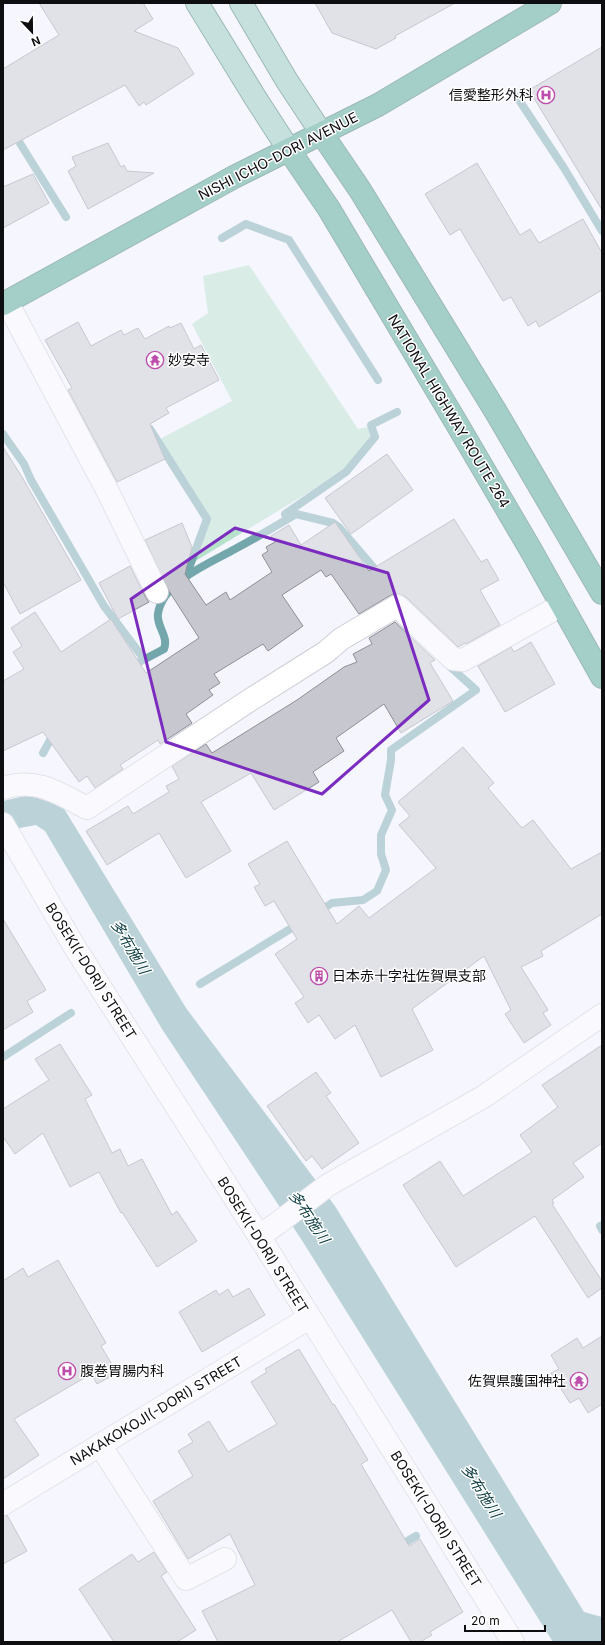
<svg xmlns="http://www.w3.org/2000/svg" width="605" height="1645" viewBox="0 0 605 1645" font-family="Inter,'Noto Sans JP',sans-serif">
<rect width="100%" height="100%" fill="#f5f5fe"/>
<polygon fill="#b6e1cb" points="249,265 358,429 373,426 378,436 339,474 194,562 209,518 158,440 232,401 192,324 208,313 203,276"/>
<polygon fill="#74a7ac" points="29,795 63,807 186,1008 335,1206 584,1612 602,1617 602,1642 553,1642 303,1242 162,1029 45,831 36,825 3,831 3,801"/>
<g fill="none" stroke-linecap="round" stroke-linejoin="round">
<g stroke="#74a7ac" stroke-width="8">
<polyline points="517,97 564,168 602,231"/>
<polyline points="3,116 66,217"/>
<polyline points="222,238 246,224 289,240 378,380"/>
<polyline points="150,429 207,519 189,568 191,572"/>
<polyline points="3,434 24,464 31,480 104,606 144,659"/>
<polyline points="296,514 333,523 339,527 380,575"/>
<path d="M 130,667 L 164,649 C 169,636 156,626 158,614 C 162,582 210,563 235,549 C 256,538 276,526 296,514 L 285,514 L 346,472 L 375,437 L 371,425 L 397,412"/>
<polyline points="43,753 54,733"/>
<polyline points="318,912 332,903 363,900 377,891 386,870 381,854 381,835 392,810 385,795 391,760 391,750 476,690 446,663"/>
<polyline points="200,984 300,923"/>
<polyline points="3,1057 71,1013"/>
<polyline points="602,1225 600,1226 602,1230"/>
<polyline points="397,1547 416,1536"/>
</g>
</g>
<g fill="#c7c7cf" stroke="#8f8f97">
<polygon points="39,3 143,3 153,19 134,31 178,48 194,74 146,105 144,102 139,106 125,85 3,150 3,69 59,35"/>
<polygon points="315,3 455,3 395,36 396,38 376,49 332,33"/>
<polygon points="602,47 602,210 529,90"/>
<polygon points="108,143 121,167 124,165 127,171 154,173 88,209 68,171 76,166 72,157"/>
<polygon points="477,163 520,235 530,229 539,243 583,219 602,253 602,290 539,327 536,321 528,326 511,297 503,301 460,229 450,235 425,194"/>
<polygon points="33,174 49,203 3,228 3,187"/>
<polygon points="78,322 91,346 121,330 124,335 138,328 145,339 169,326 170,328 181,323 194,349 201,345 219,380 166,408 169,413 150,424 165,459 117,482 68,390 72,388 45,340"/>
<polygon points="3,447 22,477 81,580 20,614 3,582"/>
<polygon points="387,454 413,490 351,534 325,498"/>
<polygon points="454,519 481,562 487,559 499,580 480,590 500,625 466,644 465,643 458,647 406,597 399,594 391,595 359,614 331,574 326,577 321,570 282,595 303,626 268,651 263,644 214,674 220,683 209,690 213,695 186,714 192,723 160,744 158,740 120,765 123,769 95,788 87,776 79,782 43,732 3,751 3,681 24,669 13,652 22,646 11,628 35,612 61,652 111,619 146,673 199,638 169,591 145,540 182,523 192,547 185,574 206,605 226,592 230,600 272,572 262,555 268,551 266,547 275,542 271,536 289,525 301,545 335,522 369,571"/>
<polygon points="130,566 146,598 149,602 118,619 99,583"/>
<polygon points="395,622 435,660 430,663 453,701 401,733 384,704 336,738 344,751 313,772 319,782 274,810 251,773 201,802 231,851 186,878 159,833 107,865 86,831 128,806 133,814 169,792 166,786 179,779 172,766 206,744 212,753 297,700 344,667 357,662 353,654 372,644 369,638"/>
<polygon points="531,642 555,684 505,712 478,666 511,647 514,652"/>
<polygon points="463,747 494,783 488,788 522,828 533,820 571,869 602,852 602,914 541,951 543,956 521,967 548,1010 543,1013 551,1025 524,1043 505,1014 511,1010 484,956 412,1009 433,1050 381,1077 355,1025 335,1039 319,1015 308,1023 295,1003 304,997 275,954 297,939 274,901 265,906 254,887 260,884 248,864 287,841 337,924 359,906 369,918 436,868 399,825 410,816 398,802"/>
<polygon points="3,919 46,990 27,1001 33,1012 3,1030"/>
<polygon points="60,1044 92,1095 85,1099 112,1153 120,1149 128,1166 142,1159 172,1215 177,1211 197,1241 157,1267 122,1212 121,1213 99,1172 70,1187 43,1133 15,1154 3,1137 3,1109 49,1080 35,1059"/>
<polygon points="602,1045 602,1143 573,1163 584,1177 552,1200 554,1203 552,1204 602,1281 602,1288 588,1298 535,1216 456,1267 403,1185 440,1161 463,1196 532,1152 520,1135 558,1107 542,1085"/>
<polygon points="316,1072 331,1093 326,1096 359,1143 322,1169 312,1156 306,1161 267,1106"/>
<polygon points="58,1260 106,1343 101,1346 117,1373 97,1384 91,1374 14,1419 39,1455 3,1479 3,1281 23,1268 28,1277"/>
<polygon points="249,1288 265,1315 202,1352 179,1312 216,1290 219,1295 228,1289 233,1297"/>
<polygon points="602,1336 602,1404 588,1413 579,1398 570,1403 551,1373 559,1369 551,1355 577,1338 583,1348"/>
<polygon points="299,1349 333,1405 334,1404 368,1460 361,1464 409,1546 420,1539 463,1612 430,1632 432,1635 420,1642 411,1642 392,1610 337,1642 218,1642 202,1611 255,1585 230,1534 188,1559 153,1501 193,1476 178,1451 193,1442 188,1434 209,1421 228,1452 277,1424 251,1382 267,1372 265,1369"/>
<polygon points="7,1515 27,1551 3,1564 3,1516"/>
<polygon points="154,1552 167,1572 161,1576 196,1630 177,1642 114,1642 79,1589 132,1554 138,1562"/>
</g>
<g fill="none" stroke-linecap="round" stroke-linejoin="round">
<defs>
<g id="minor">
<polyline points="7,302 106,488 157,592"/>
<path d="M 3,788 C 36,777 58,793 87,808 L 250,700 L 326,652 L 341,639 L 397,606 L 453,659 L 463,660 L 562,605"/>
<polyline points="3,824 74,946 259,1236 513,1642"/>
<polyline points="259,1236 278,1223 328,1185 483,1097 602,1015"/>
<polyline points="100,1445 186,1579 225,1559"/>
<polyline points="3,1504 309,1318"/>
</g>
<g id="major">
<polyline points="197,3 256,99 289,150"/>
<polyline points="241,3 287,81 322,134"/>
</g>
<g id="highway">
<polyline points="322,134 360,190 496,412 602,593"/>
<polyline points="289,150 329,209 457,424 532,552 602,677"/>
<polyline points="3,304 234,177 378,105 550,3"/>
</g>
</defs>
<use href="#minor" stroke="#cdcdd6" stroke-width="24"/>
<use href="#major" stroke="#2f6e5e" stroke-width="24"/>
<use href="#highway" stroke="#2f6e5e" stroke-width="24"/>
<use href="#minor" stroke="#fff" stroke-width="22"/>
<use href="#major" stroke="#8dc7b7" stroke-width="22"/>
<use href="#highway" stroke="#41a187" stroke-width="22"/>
</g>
<path d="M0 0H605V1645H0ZM 235,528 L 388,573 L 429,700 L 322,794 L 166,742 L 131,599 Z" fill="#f5f5fe" fill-opacity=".55" fill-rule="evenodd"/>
<path fill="none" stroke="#7b2cbf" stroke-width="3" stroke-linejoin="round" d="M 235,528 L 388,573 L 429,700 L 322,794 L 166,742 L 131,599 Z"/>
<defs>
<symbol id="hospital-ring" viewBox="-11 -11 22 22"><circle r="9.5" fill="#fff" stroke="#bd4eac" stroke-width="1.5"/><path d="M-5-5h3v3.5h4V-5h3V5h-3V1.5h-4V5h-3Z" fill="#bd4eac"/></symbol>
<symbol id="temple-ring" viewBox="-11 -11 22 22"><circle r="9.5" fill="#fff" stroke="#bd4eac" stroke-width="1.5"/><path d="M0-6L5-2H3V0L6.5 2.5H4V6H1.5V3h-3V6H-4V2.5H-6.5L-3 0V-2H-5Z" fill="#bd4eac"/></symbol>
<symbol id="building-ring" viewBox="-11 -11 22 22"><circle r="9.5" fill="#fff" stroke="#bd4eac" stroke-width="1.5"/><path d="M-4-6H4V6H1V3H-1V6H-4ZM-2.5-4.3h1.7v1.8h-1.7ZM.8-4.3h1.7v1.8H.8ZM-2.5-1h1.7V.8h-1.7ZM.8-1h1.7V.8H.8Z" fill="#bd4eac"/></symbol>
</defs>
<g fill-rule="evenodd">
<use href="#hospital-ring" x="536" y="85" width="20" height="20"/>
<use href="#temple-ring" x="145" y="350" width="20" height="20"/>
<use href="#building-ring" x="309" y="966" width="20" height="20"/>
<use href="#hospital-ring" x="57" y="1361" width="20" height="20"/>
<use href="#temple-ring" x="569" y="1371" width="20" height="20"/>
</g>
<g text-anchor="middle" stroke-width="3" stroke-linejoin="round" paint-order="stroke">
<g font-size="14" fill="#0e0e11" stroke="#fff" text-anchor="start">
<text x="533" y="100" text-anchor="end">信愛整形外科</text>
<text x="168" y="365">妙安寺</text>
<text x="332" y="981">日本赤十字社佐賀県支部</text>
<text x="80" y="1376">腹巻胃腸内科</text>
<text x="566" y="1386" text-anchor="end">佐賀県護国神社</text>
</g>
<g font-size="14" fill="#0e0e11" stroke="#fff">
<text transform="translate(278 156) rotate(-27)" y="5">NISHI ICHO-DORI AVENUE</text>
<text transform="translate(449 411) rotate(59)" y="5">NATIONAL HIGHWAY ROUTE 264</text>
<text transform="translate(91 971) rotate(58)" y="5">BOSEKI(-DORI) STREET</text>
<text transform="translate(263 1245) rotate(58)" y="5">BOSEKI(-DORI) STREET</text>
<text transform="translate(156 1411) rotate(-31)" y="5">NAKAKOKOJI(-DORI) STREET</text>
<text transform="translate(436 1519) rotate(58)" y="5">BOSEKI(-DORI) STREET</text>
</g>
<g font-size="15" font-style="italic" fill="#124146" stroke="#fff">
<text transform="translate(130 947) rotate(59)" y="5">多布施川</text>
<text transform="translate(309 1217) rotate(56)" y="5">多布施川</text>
<text transform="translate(481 1491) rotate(58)" y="5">多布施川</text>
</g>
</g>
<rect width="605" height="1645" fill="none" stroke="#0e0e11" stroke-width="8"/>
<g transform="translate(32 32) rotate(158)" stroke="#ffffff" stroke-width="3" paint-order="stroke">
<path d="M0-3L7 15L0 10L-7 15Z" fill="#0e0e11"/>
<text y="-6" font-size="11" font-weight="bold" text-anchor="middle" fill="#0e0e11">N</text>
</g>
<path d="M465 1625v6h80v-6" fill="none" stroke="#0e0e11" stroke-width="2"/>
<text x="471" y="1625" font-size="12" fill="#0e0e11" stroke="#ffffff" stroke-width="3" paint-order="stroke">20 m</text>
</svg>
